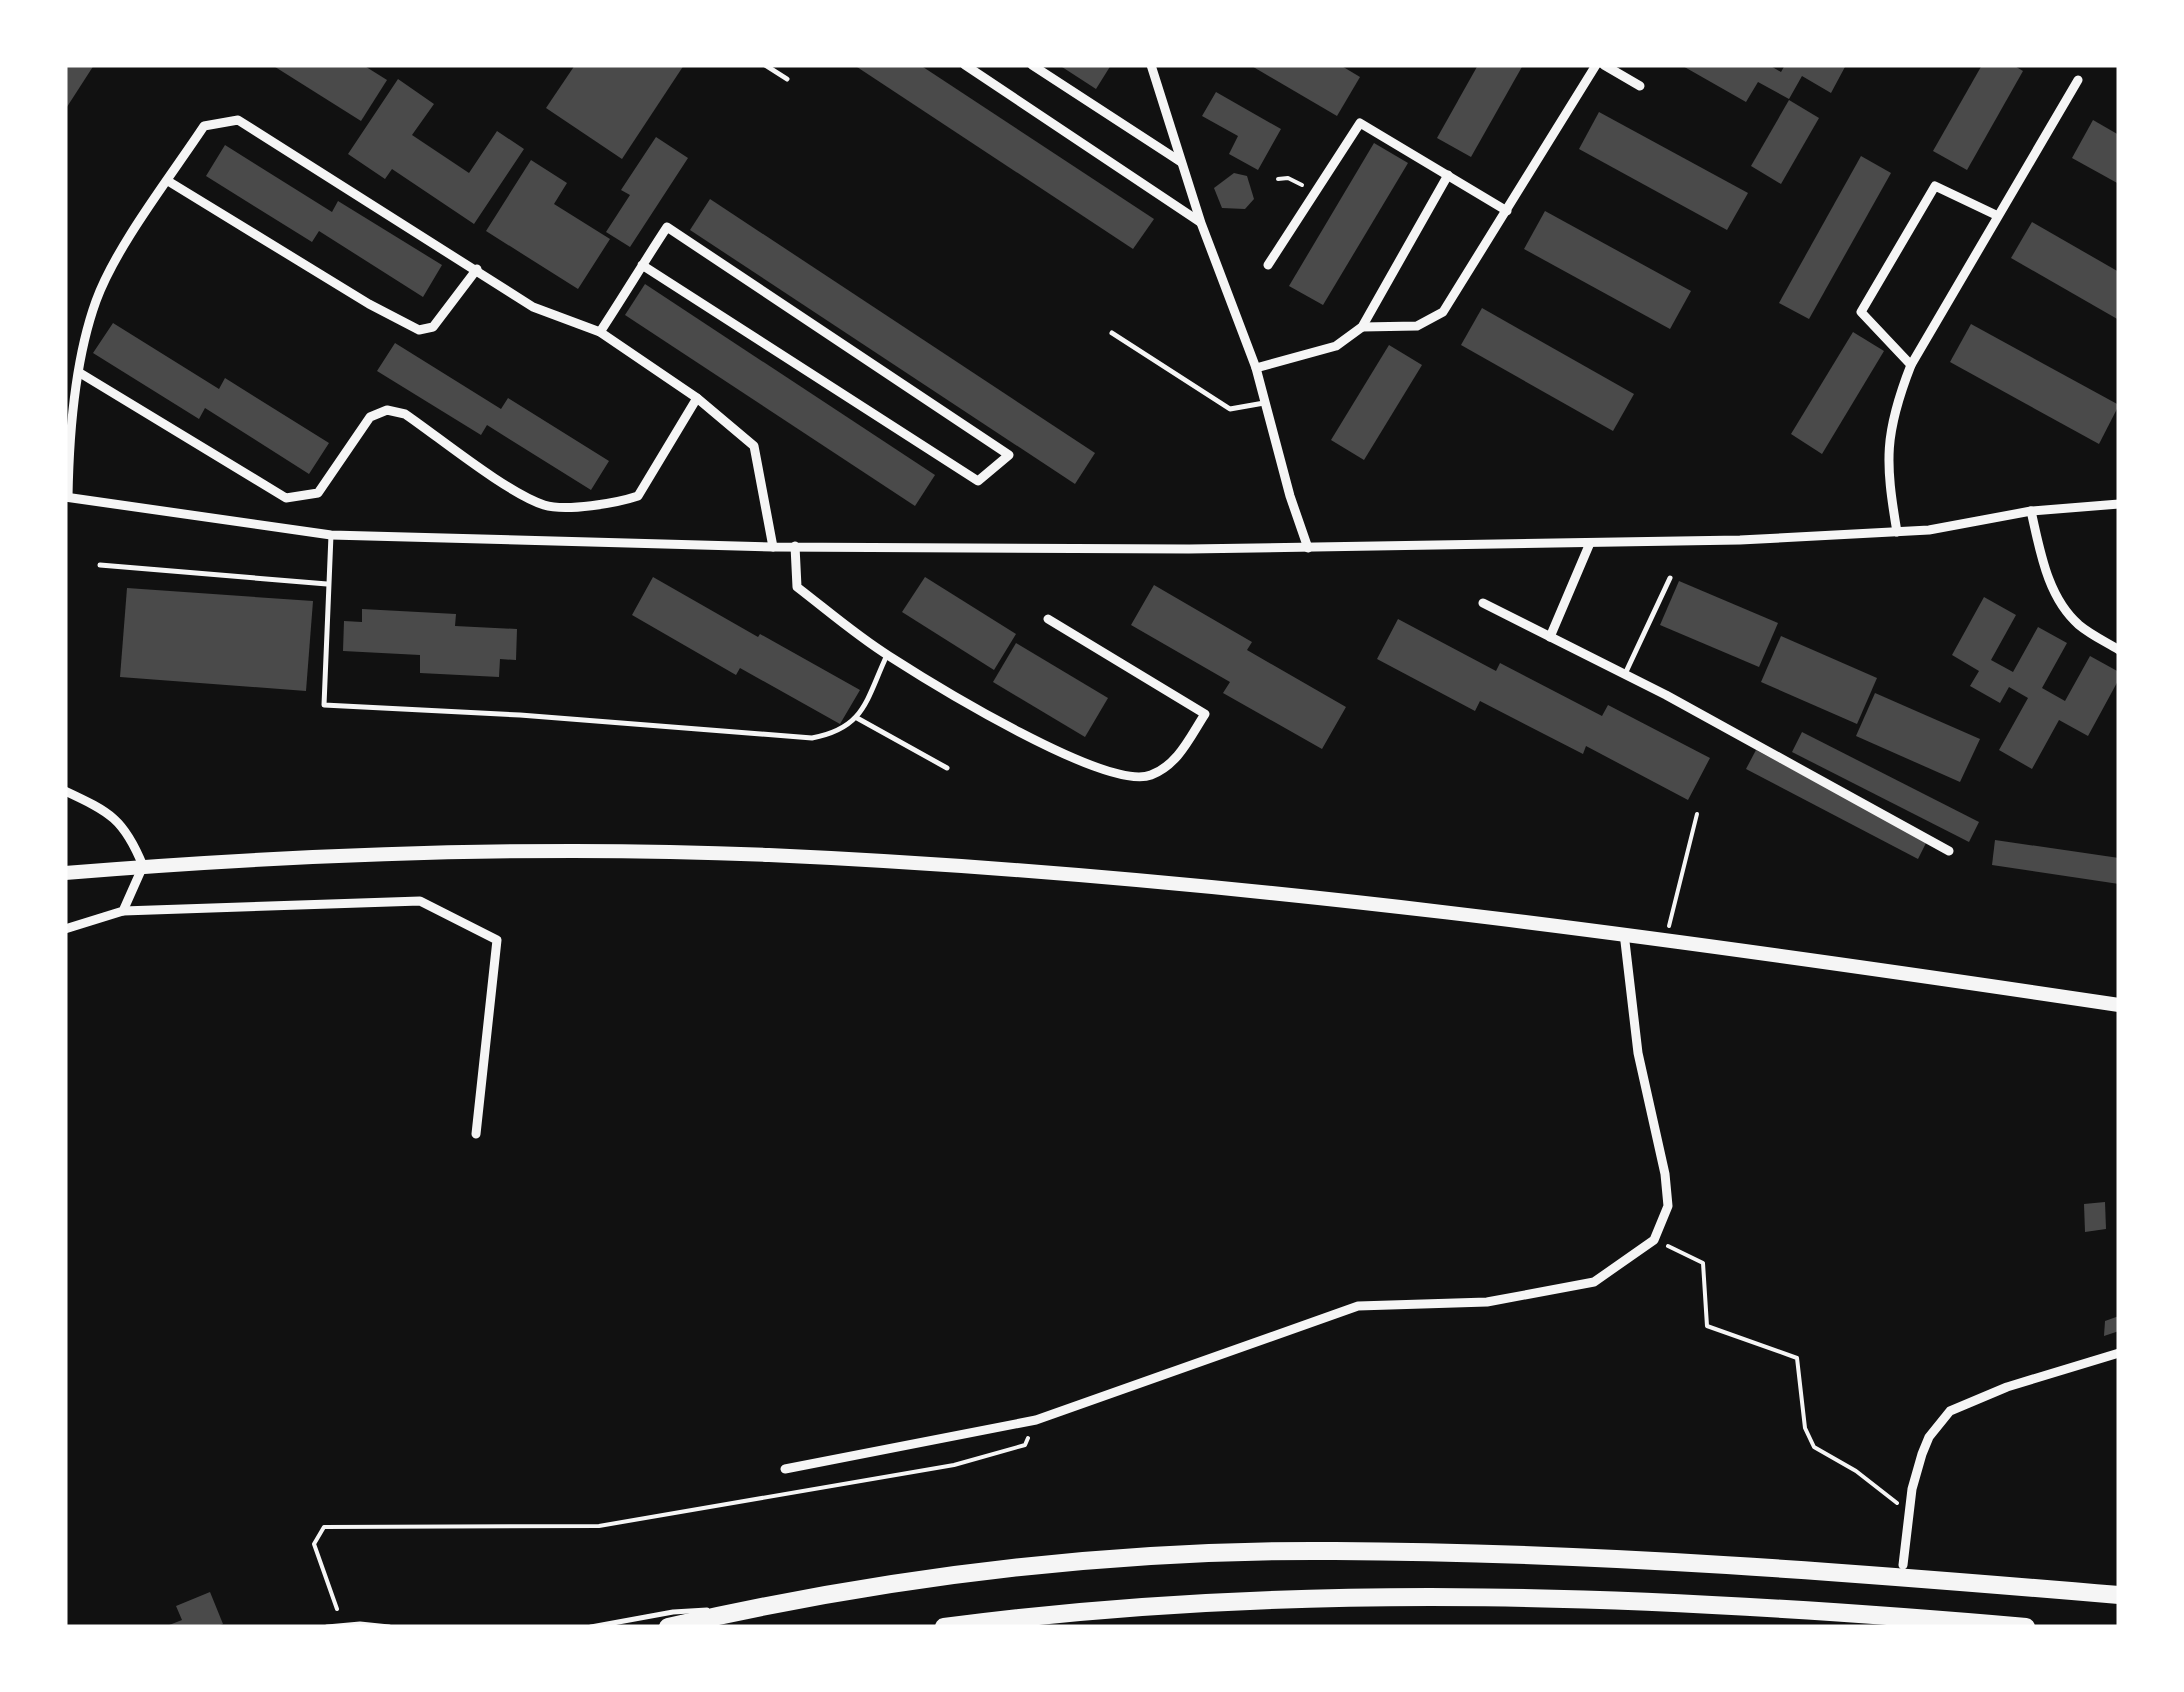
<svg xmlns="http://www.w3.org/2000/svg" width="2184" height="1692" viewBox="0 0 2184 1692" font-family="'Varela Round',sans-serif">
<rect width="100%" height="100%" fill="#111"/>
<g fill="#4a4a4a">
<polygon points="65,65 94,65 65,110"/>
<polygon points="272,65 363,65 387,80 361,121"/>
<polygon points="575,65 684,65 622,159 546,108"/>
<polygon points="854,65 920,65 1154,219 1133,249"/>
<polygon points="1059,65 1111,65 1096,89"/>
<polygon points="1250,65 1340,65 1360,77 1337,116"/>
<polygon points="1478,65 1523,65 1471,157 1437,138"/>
<polygon points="1681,65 1769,65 1781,72 1785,65 1846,65 1831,93 1802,76 1789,99 1758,82 1746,102"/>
<polygon points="1982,65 2013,65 2023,71 1967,170 1933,151"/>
<polygon points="398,79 434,104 412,135 469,173 497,131 524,149 474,224 392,169 385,179 348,154"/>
<polygon points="1216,92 1281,129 1258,170 1229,154 1238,136 1202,116"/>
<polygon points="1789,100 1819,118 1781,184 1751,166"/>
<polygon points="1599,112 1748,193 1727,230 1579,149"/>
<polygon points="2093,120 2119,135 2119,184 2072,158"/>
<polygon points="656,137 688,158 630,247 606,232 630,195 621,190"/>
<polygon points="1374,143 1408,163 1323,305 1289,286"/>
<polygon points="225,145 332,212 338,201 442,265 423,297 319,231 312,242 206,176"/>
<polygon points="1861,156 1891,173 1809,319 1779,303"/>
<polygon points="531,160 567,183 554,204 610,239 578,289 486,231"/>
<polygon points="1234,173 1247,176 1254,199 1245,209 1222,208 1214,188"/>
<polygon points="710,199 1095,453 1075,484 690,230"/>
<polygon points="1545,211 1691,291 1670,329 1524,249"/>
<polygon points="2032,222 2119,272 2119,320 2011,258"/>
<polygon points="645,284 935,475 915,506 625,315"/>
<polygon points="1482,308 1634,394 1613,431 1461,345"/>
<polygon points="113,323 219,389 225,378 329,443 309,474 205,408 199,419 93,353"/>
<polygon points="1971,324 2119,405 2099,444 1950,362"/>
<polygon points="1853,332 1884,351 1822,454 1791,434"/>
<polygon points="395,343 501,409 508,398 609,461 591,490 487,425 481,435 377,371"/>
<polygon points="1389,345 1422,365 1364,460 1331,440"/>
<polygon points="653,577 758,637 760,634 860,690 840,724 740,668 736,675 632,615"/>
<polygon points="925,577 1016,634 994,670 902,612"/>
<polygon points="1679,581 1778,623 1759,667 1660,625"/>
<polygon points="1154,585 1252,642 1247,650 1346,707 1322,749 1223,693 1230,682 1131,625"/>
<polygon points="127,588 313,601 306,691 120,677"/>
<polygon points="1984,597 2016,615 1991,660 2013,672 2038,627 2067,643 2042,688 2065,701 2090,656 2119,672 2119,679 2088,736 2059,720 2032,769 1999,750 2028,698 2009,687 2000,703 1970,686 1979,671 1952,655"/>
<polygon points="362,609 456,614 455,626 517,629 516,660 500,659 499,677 420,673 420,655 343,651 344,621 362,622"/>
<polygon points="1398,619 1496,671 1500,663 1602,716 1608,705 1710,758 1688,800 1586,746 1583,754 1480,701 1475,711 1377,659"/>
<polygon points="1781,636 1877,678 1857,724 1761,682"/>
<polygon points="1016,643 1108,698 1085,737 993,682"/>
<polygon points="1875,693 1980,739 1960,782 1856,736"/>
<polygon points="1802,732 1979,822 1969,842 1792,752"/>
<polygon points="1756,750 1927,841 1918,859 1746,769"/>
<polygon points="1995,840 2119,858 2119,884 1992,865"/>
<polygon points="2105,1202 2106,1229 2085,1232 2084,1204"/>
<polygon points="2119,1316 2119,1331 2104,1336 2105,1321"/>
<polygon points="210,1592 223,1624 215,1627 164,1627 182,1620 176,1606"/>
</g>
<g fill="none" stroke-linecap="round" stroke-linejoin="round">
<g stroke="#f5f5f5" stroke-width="4">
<polyline points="1278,179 1288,178 1302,185"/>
<polyline points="1669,926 1697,814"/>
<polyline points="1668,1246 1703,1263 1707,1326 1797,1358 1805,1428 1814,1447 1856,1471 1897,1503"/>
<polyline points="337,1609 314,1544 324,1527 599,1526 954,1465 1025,1445 1028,1438"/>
</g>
<g stroke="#f5f5f5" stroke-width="5">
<polyline points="765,65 787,79"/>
<polyline points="1112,333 1230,409 1264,403"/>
<path d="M 331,535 L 324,705 L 520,715 L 812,738 C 865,728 866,700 887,655"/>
<polyline points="100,565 327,584"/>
<polyline points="1625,674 1670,578"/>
<polyline points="857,718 947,768"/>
<polyline points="327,1627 360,1624 389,1627"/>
<polyline points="591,1627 673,1612 707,1610"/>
</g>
<g stroke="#f5f5f5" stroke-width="9">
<polyline points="965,65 1200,222"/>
<polyline points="1032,65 1181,162"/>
<polyline points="1151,65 1201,223 1256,368 1290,496 1308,548"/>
<polyline points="1604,65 1640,86"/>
<polyline points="168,181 369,304 419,330 433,327 477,269"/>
<polyline points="1268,265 1360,123 1507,211"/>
<polyline points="1362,327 1417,326 1443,312 1596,65"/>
<path d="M 600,332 C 623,297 644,262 667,227 L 1009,455 L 978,481 L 642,265"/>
<polyline points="1911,365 1861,312 1935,186 1996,215"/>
<polyline points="1256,368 1336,346 1362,327 1448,175"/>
<path d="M 80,373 L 286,498 L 318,493 L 370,417 L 387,410 L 405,414 C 440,438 507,493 544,505 C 566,512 617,503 638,496 L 697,398"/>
<polyline points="65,497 331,535 773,547 1189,549 1740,540 1929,530 2031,511 2119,504"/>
<path d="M 68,497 C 69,435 75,359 96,301 C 116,246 171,176 204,126 L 238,120 L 533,307 L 600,332 L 697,398 L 754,446 L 773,547"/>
<path d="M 2031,511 C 2040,550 2047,597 2079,625 C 2091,635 2106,642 2119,650"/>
<path d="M 1897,532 C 1885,461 1884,434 1911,365 L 2078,80"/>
<path d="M 795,546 L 797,587 C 827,610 857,636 889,656 C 931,683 1107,792 1151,775 C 1178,765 1190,737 1205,714 L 1048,619"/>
<polyline points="1483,603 1666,695 1949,851"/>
<polyline points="1550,637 1590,543"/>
<path d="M 65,791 C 110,812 124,819 143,866 L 123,911 L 65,929"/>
<polyline points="123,911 420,901 497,940 476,1134"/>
<polyline points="785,1469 1036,1420 1358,1306 1487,1302 1594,1282 1654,1240 1668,1206 1665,1174 1638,1053 1624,933"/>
<polyline points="1903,1565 1912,1489 1922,1454 1929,1437 1950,1411 2007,1387 2119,1353"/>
</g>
<path stroke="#f5f5f5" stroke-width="14" d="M 65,873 C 299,854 535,845 769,855 C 1222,875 1671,938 2119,1005"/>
<g stroke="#f5f5f5" stroke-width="18">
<path d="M 668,1627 C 886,1577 1111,1549 1335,1551 C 1596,1552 1858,1573 2119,1595"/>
<path d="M 944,1627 C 1303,1579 1667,1596 2026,1627"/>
</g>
</g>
<rect width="2184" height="1692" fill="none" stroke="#ffffff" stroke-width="135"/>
</svg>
